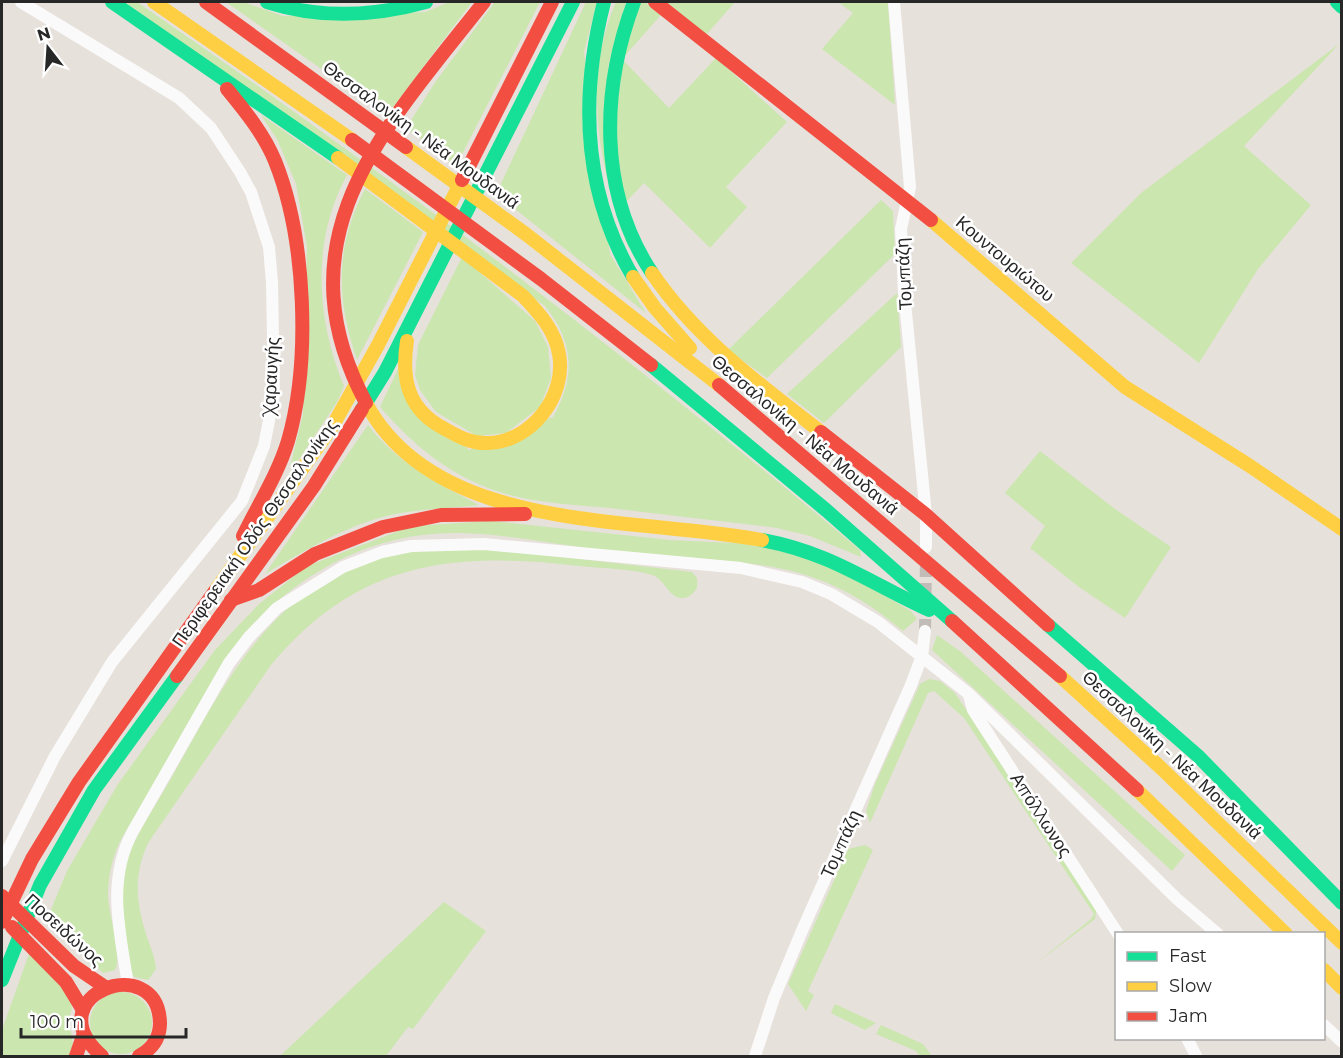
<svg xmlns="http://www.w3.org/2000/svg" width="1343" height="1058" viewBox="0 0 1343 1058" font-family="Montserrat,sans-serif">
<rect width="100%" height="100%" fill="#e7e1db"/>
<g fill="#cbe6af">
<path d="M 125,2 L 137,2 C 387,173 628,355 860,550 L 861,557 L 810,536 L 777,528 C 722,521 666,515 610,508 C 565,504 517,502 476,483 C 437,465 408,439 380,407 L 399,367 L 403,389 L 469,450 L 553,417 C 576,377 574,342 545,306 Z"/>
<polygon points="226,2 243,2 283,16 425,12 450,2 472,2 387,115"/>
<polygon points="495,2 540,2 456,166 406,128 436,81"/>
<polygon points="586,2 597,2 584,52 610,254 646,313 496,194"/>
<path d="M 616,2 L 626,2 L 608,67 L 629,249 C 600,170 581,82 616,2 Z"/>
<path d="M 641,2 L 645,2 L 661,15 L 622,59 L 669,108 L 716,58 L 787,122 L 726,187 L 747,207 L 710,248 L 644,183 L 625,203 C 606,134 615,67 641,2 Z"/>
<polygon points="663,2 735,2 706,35"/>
<polygon points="838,2 888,2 895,105 822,49 853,13"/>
<polygon points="1339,44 1244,146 1311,205 1258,269 1199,363 1071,263 1141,193"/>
<path d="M 261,115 L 347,175 C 311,241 316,319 344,386 L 337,402 L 292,470 L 290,467 L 303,414 L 307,247 L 296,184 L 277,139 Z"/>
<path d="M 365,189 L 423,232 L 357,360 C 336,299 335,246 365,189 Z"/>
<polygon points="881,200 893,211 895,254 767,378 728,350"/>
<polygon points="462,257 535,321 548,347 551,378 540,407 506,433 477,436 436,412 420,390 415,375 418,345"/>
<polygon points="897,293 901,347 824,423 787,394"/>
<path d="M 368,425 C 397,463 437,483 479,505 C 453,508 426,509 400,513 C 351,522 308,549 265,574 Z"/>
<polygon points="1040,451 1115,509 1171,547 1125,618 1079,587 1030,548 1045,526 1005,493"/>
<path d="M 492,521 L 670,540 L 754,544 L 832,565 L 911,611 L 917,619 L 903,631 C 847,583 792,563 718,562 C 674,557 630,553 587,548 C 544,542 502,534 460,533 C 376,531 302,570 247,631 L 123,836 C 113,853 108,875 108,895 C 108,912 123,958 115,970 L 103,973 L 47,919 L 67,871 L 118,784 L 215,650 L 259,604 L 307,566 L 412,526 Z"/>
<path d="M 438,547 L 519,552 L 692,572 L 697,578 L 697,588 C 694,592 690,598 683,598 C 669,599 665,579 652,575 C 635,569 598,568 579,566 C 452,551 358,561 271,665 L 148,843 C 133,876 136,903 147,937 C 151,948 155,958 156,969 L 148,980 L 134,977 L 131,971 C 127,951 117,913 119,894 C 123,850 152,813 173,775 C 221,689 269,592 371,560 C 393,553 417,551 438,547 Z"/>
<polygon points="937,635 961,652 1185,855 1172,871 932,650"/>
<polygon points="929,679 940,681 955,693 1097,906 1095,919 1035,964 1090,920 1094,914 964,718 934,691 928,693 870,823 866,811 875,784 920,684"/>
<polygon points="865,845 873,850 808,991 814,995 806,1011 788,984 848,849"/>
<polygon points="444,902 486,931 413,1029 408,1027 386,1056 280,1056"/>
<polygon points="30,951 67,987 72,1008 69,1019 73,1045 69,1056 3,1056 2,1053 2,1030"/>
<circle cx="121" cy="1023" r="31"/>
<polygon points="835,1004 876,1023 865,1030 831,1013"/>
<polygon points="881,1025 923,1044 932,1056 920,1056 916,1051 876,1034"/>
</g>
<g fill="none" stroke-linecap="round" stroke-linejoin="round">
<polyline stroke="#c1bcb7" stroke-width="12" stroke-dasharray="12 6" stroke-linecap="butt" points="925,631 926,558"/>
<g stroke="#fbfafa" stroke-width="12">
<polyline points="894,2 910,187 901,229 904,292 926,515 926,547"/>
<polyline points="969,695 973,710 1118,934"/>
<polyline points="2,861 55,756 112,662 242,501 264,446 274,395 272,282 269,247 251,192 240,172 211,128 179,98 21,2"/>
<path d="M 128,985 C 120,932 106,881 133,831 L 229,663 L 249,637 L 277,608 L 343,567 L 382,552 L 411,546 L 484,544 L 741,568 L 802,582 L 831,594 L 878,622 L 969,694 L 1177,899 L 1218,934"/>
<polyline points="1324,1025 1342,1042"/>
<polyline points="1187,1038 1196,1056"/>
<polyline points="755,1056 774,998 801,933 911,685 922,656 925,631"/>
</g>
<g stroke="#16e098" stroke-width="14">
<polyline points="112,2 338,158"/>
<path d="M 267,2 C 320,19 372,17 426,2"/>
<path d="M 604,2 C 580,96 583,192 633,277"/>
<path d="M 634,2 C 601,90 598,192 652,273"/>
<polyline points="1337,2 1342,7"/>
<polyline points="651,365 826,510 952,621"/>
<polyline points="362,409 385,372 573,2"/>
<path d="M 762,540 C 831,553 868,582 929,610"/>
<polyline points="1048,625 1198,756 1342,903"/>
<polyline points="2,980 40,885 94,790 177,676"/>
</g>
<g stroke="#ffcf43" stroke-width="14">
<polyline points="154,2 352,140"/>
<polyline points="406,147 527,235 719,385"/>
<path d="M 338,158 L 523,296 C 539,313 555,330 559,354 C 567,396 531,442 488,443 C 472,444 459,437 445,429 C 408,410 401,380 407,341"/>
<polyline points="931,220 1125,387 1250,466 1342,529"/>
<path d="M 652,273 C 696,338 760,385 821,432"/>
<polyline points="633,277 655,308 690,348"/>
<path d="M 366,403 C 436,535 637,516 762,540"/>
<polyline points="215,591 332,427 378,345 462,180"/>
<polyline points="1060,676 1161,768 1342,943"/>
<polyline points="1137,790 1286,934"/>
<polyline points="1324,970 1342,988"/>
</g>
<g stroke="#f24e42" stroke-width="14">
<polyline points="206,2 406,147"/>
<polyline points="655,2 931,220"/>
<path d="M 227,89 C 245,111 264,134 275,161 C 306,238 311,361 288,441 C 278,474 258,505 243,536"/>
<polyline points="352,140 541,279 651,365"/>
<polyline points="462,180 552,2"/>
<polyline points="719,385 1060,676"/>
<path d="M 366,403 C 277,236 386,127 484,2"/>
<polyline points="821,432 925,514 1048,625"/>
<polyline points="231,600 259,590 315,554 383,527 441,515 525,514"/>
<polyline points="952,621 1137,790"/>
<polyline points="177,676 314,486 362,409"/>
<polyline points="2,896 74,966 105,987"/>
<polyline points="2,922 32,859 79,782 215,591"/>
<polyline points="12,927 66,982 83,1010"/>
<polyline points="76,1056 83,1036"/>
<path d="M 102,1056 C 33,996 158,949 160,1023 C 160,1038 152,1049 139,1056"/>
</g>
</g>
<g text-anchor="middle" stroke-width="5" stroke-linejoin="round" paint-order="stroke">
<g font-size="18" fill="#272727" stroke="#fff">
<text transform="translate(421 135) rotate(36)" y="6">Θεσσαλονίκη - Νέα Μουδανιά</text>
<text transform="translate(1005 259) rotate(40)" y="6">Κουντουριώτου</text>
<text transform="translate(904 274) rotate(-93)" y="6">Τομπάζη</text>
<text transform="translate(271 376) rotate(-87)" y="6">Χαραυγής</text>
<text transform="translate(805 435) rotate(40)" y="6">Θεσσαλονίκη - Νέα Μουδανιά</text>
<text transform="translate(255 533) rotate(-55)" y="6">Περιφερειακή Οδός Θεσσαλονίκης</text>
<text transform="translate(1172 755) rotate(43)" y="6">Θεσσαλονίκη - Νέα Μουδανιά</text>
<text transform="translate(1041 815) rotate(57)" y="6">Απόλλωνος</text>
<text transform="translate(841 844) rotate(-66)" y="6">Τομπάζη</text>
<text transform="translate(64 930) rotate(42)" y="6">Ποσειδώνος</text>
</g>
</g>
<rect width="1343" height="1058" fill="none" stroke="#272727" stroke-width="6"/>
<rect x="1115" y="932" width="210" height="108" fill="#ffffff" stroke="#a9a9a9" stroke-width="1.5"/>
<rect x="1127" y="952" width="30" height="9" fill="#16e098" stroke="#a9a9a9" stroke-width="1.5"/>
<text x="1169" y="962" font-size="18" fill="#272727">Fast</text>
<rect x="1127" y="982" width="30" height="9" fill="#ffcf43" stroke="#a9a9a9" stroke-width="1.5"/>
<text x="1169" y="992" font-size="18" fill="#272727">Slow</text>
<rect x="1127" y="1012" width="30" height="9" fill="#f24e42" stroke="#a9a9a9" stroke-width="1.5"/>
<text x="1169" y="1022" font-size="18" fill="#272727">Jam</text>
<g transform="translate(48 48) rotate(343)" stroke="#ffffff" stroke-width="4.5" paint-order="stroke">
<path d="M0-4.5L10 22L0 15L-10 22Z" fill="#272727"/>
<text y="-9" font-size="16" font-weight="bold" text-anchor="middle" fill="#272727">N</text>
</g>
<path d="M21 1028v9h165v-9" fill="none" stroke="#272727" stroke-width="3"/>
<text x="30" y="1028" font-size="18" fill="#272727" stroke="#ffffff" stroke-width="4.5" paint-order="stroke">100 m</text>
</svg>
